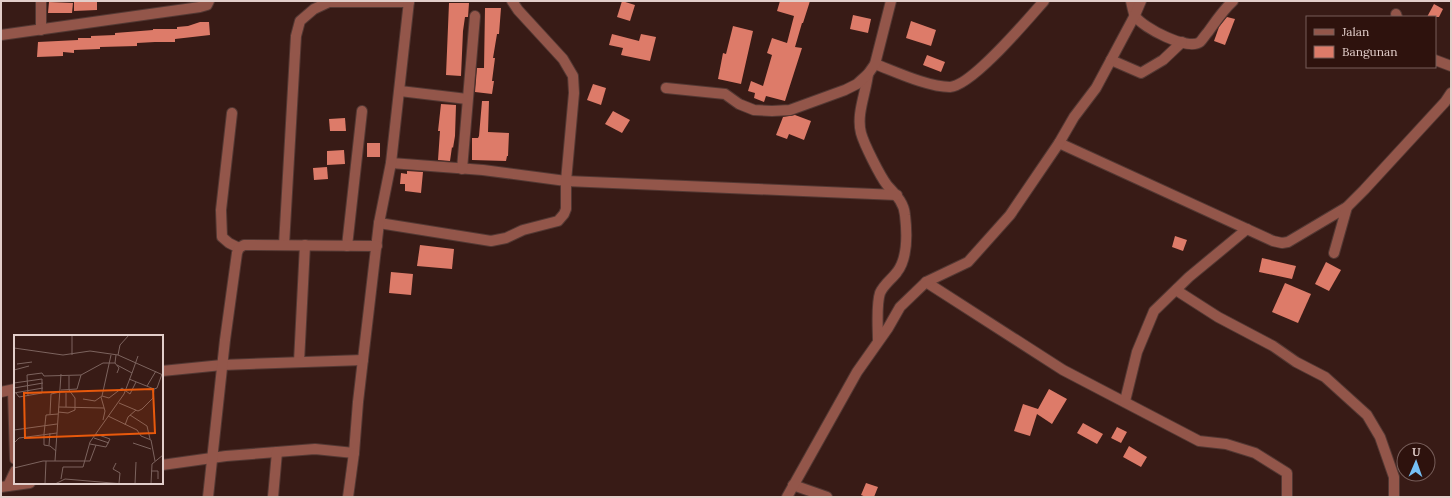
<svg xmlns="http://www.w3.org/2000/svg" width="1452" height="498" viewBox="0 0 1452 498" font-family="Lora,serif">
<rect width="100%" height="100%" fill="#381b16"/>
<g fill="#dd7b69">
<polygon points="74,1 97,1 97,10 74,11"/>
<polygon points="622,1 635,5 630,21 617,17"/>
<polygon points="780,1 810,1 803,23 802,23 795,47 802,48 785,101 766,96 764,102 754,98 755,93 748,91 751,81 763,86 772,55 767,53 772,38 787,43 794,16 777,11"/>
<polygon points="49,2 73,3 72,13 48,13"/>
<polygon points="449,3 469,3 468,17 465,17 463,31 461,76 446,75"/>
<polygon points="1434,4 1443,9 1439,17 1427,17"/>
<polygon points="485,8 501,8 499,34 497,34 493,58 495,58 492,81 494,81 492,94 475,92 477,68 484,68"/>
<polygon points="853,15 871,19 868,33 850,29"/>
<polygon points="1227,17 1235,19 1225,45 1214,41 1219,27"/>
<polygon points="911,21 936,30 931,46 906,38"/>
<polygon points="200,22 209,22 210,35 175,39 175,42 155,42 137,43 137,46 100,47 100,49 74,50 74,53 63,52 63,56 37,57 38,42 78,40 78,38 91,38 91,36 115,35 115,33 153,30 153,29 177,29 177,27 188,26"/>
<polygon points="733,26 753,31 741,84 718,79 723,53 726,54"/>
<polygon points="612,34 639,41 641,34 656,37 650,61 621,55 623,48 609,45"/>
<polygon points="927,55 945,62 941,72 923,65"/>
<polygon points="593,84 606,88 601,105 587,100"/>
<polygon points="482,101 489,101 488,132 509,133 508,156 507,156 506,161 472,160 472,138 478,138 479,136"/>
<polygon points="441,104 456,105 455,136 453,148 452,147 450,161 438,160 440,131 438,131"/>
<polygon points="613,111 630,120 622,133 605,124"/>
<polygon points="795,115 811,121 804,140 789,134 787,139 776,135 783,117"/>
<polygon points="345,118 346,131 330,131 329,119"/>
<rect x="367" y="143" width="13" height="14"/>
<polygon points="344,150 345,164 327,165 327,151"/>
<polygon points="327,167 328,179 314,180 313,168"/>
<polygon points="407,171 423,172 421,193 405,191 405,184 400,184 401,173 407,174"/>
<polygon points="1175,236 1187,240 1183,251 1172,247"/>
<polygon points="420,245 454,249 452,269 417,266"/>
<polygon points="1262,258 1296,266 1292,279 1259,272"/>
<polygon points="1326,262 1341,270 1329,291 1315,284"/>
<polygon points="391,272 413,274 411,295 389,293"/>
<polygon points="1285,283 1311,294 1298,323 1272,312"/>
<polygon points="1049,389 1067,399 1052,424 1037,414 1030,436 1014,431 1023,404 1038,409"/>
<polygon points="1083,423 1103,434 1097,444 1077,433"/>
<polygon points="1117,427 1127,432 1121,443 1111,438"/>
<polygon points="1129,446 1147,457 1141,467 1123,457"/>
<polygon points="866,483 878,487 874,497 866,497 861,495"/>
</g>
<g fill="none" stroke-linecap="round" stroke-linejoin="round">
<defs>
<g id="minor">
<polyline points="41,1 41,30"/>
<path d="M 1131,1 C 1132,5 1133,12 1135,16 C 1143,28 1188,51 1200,42 C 1203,39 1205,35 1208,32 C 1216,21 1223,10 1233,1"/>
<polyline points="1396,14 1397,17"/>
<polyline points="1,35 200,7 207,5 209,1"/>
<polyline points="1111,60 1141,73 1163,60 1182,42"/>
<polyline points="1435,60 1451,66"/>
<path d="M 875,64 C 896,72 928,87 950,87 C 972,86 1028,19 1044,1"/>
<path d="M 868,74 C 866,93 856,114 861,133 C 864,144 880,176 887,185 C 895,194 904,202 905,215 C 907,232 908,258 897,272 C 892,279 884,284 880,293 C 876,305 878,328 878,341"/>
<polyline points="666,88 725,94 739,104 754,110 772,111 790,110 845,90 857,84 868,74 875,64 891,1"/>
<polyline points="400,91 467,99"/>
<polyline points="232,113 221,210 222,237 229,243 239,248"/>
<polyline points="1059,143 1273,241 1282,243 1288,242 1347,207 1364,190 1445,102 1451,93"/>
<polyline points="391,163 483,170 566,181 897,195"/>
<polyline points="462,169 475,16"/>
<polyline points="379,223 491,241 506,238 523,230 558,221 564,214 566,209 566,181 574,93 573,76 563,59 518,10 512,1"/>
<polyline points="284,245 296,36 300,21 314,9 329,2 409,2"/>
<polyline points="347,246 362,111"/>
<polyline points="1334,253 1347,207"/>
<polyline points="926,282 1063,370 1199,441 1226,444 1255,453 1287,473 1287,497"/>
<polyline points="1177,289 1179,292 1218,317 1273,346 1296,362 1325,377 1367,415 1380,437 1394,477 1394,497"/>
<polyline points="299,362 305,245"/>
<polyline points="162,371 222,365 363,360"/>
<polyline points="13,390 15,459"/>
<polyline points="1,392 15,389"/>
<polyline points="1125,401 1137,352 1154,311 1189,277 1247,229"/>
<polyline points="162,465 226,456 315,449 354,453 358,402 379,223 391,163 409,1"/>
<polyline points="793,485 827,497"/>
<polyline points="8,486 15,471"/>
<polyline points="1,487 30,483"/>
<polyline points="208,497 225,340 237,253 239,248 244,245 377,246"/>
<polyline points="273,497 277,452"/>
<polyline points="348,497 354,453"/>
<polyline points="787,497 857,372 888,328 900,307 926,282 968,262 1010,215 1059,143 1074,117 1096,88 1135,15 1141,1"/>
</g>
</defs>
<use href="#minor" stroke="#533833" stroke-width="12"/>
<use href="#minor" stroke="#93564a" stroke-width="10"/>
</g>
<g transform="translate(14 335)">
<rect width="149" height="149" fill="#381b16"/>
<path fill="none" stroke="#7c635e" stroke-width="1" d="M 0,13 L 49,20 L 76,16 L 104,20 L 149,40M 58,20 L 58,0M 102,20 L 101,28 L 105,33 L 103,38M 104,20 L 106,10 L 115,0M 3,29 L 18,27M 0,35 L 15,31M 118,38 L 124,21M 115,44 L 140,54M 0,48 L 28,44 L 28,58 L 5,62 L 2,58M 133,51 L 142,36M 0,53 L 29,48M 47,55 L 63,54 L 67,40 L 89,28 L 101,28M 0,58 L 29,53M 14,61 L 13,40 L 28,38 L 30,41 L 67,40M 88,61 L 95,63 L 108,53 L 116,59 L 122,47M 87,62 L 91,76 L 89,85M 69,64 L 81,66 L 88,61 L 97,20M 105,68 L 124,76 L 128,74 L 139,63 L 140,54 L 143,53 L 148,39M 45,72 L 90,73M 52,72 L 52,58M 44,77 L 54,78 L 61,75 L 61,63 L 55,55 L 55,41M 36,79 L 37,59 L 46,57M 116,80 L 133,91 L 136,104M 94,81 L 123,95 L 127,101 L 137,105 L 141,126M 111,90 L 114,82 L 122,75M 0,95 L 43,89M 80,103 L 95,108M 0,108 L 5,103 L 43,98 L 47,39M 119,108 L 137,114M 76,109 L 92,112 L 96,104 L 82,99M 35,110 L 36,98M 42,116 L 36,111 L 30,110 L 30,99 L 32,80 L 44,79M 41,126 L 43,98M 102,128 L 99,134 L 106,138 L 105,148M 0,133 L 29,126 L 76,126 L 82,110M 137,136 L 144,136 L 144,144M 47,144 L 49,132 L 69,132 L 76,107 L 110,59 L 118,38 L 103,30M 31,149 L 32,126M 41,149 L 51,144 L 110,149M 121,149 L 122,127M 137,149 L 138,129 L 149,120"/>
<path fill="#e8590c" fill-opacity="0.15" stroke="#e8590c" stroke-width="2" d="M 139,54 L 141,98 L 11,103 L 10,58 Z"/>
<rect width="149" height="149" fill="none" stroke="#e2ceca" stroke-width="2"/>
</g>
<rect width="1452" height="498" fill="none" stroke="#e2ceca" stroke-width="4"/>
<rect x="1306" y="16" width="130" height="52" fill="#2e120d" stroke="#765d59"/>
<rect x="1314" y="29" width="20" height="6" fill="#93564a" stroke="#765d59"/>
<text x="1342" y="36" font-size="12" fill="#e2ceca">Jalan</text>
<rect x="1314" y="46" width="20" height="12" fill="#dd7b69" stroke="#765d59"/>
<text x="1342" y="56" font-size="12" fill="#e2ceca">Bangunan</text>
<g transform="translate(1416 462) rotate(2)"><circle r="19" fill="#2e120d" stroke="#765d59"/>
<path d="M0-3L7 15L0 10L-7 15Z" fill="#75c0f6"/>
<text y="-6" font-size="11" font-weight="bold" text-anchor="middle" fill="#e2ceca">U</text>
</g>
</svg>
